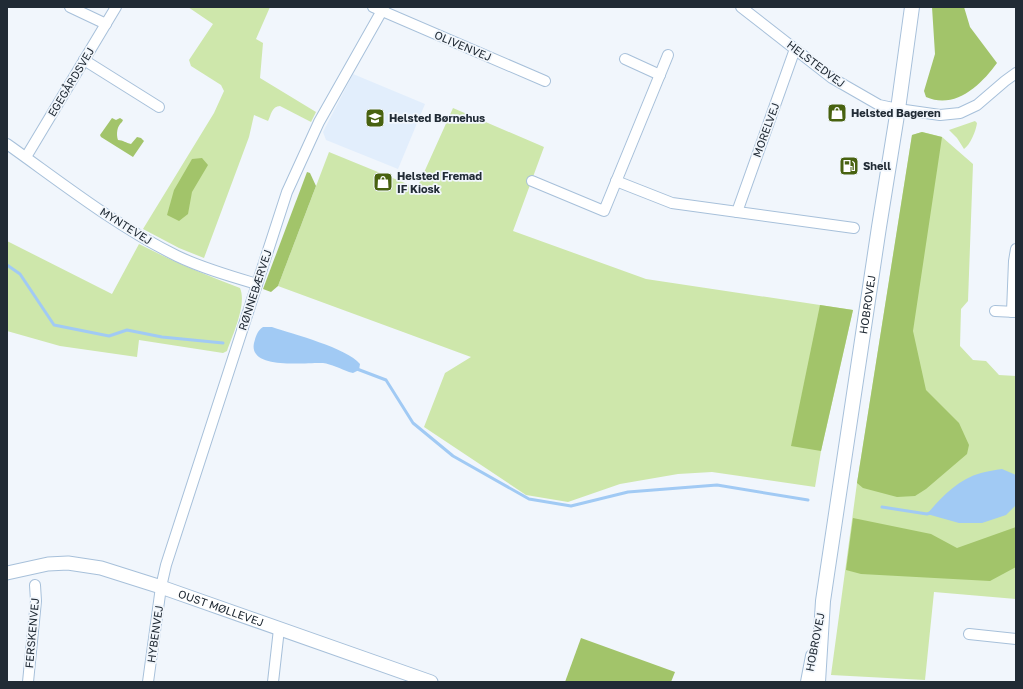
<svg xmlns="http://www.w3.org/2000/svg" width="1023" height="689" viewBox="0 0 1023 689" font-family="'Golos Text',sans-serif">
<rect width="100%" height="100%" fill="#f1f6fc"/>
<polygon fill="#e2eefc" points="353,74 425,104 398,169 326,140 323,132"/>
<g fill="#cee7ab">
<path d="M 188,7 L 270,7 L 256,39 L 263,43 L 260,78 L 316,112 L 311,122 L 280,106 C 272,106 271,115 268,121 L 254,115 L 249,137 L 204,258 L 179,248 L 143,229 L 214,113 L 224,91 L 221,85 L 191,66 L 189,60 L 213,24 Z"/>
<polygon points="453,108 544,147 513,231 646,279 853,310 821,451 815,487 712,472 678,474 620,484 568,502 526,495 424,427 445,373 471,357 278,286 329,152 417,188"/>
<path d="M 975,121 L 977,123 C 976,131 970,145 964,149 L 957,138 L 949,130 Z"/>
<polygon points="922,132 942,137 973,164 968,301 961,309 960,346 973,360 986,361 999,375 1016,376 1016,599 934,592 925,680 831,675 857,483 912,135"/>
<path d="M 7,241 L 112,294 L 139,244 C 172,261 205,275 240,288 C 247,304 233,334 227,351 L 223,353 L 139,340 L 137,357 L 60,346 L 7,331 Z"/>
</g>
<g fill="#a2c46a">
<path d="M 932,7 L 964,7 L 970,27 L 997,63 C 981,85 955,110 926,97 L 924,91 L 935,54 Z"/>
<path d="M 112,118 L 116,120 L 120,118 L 123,120 L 122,122 C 117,126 116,134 118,140 C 123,140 126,143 131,144 L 137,137 L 141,138 L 144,141 L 133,157 L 101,137 L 100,135 Z"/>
<polygon points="922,132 942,137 913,331 926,390 959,423 969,445 967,454 926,489 915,496 897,497 863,488 857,483 912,135"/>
<polygon points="202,158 208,165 192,192 188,214 179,221 167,215 174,190 192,159"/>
<polygon points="307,172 310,173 316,186 278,286 271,292 263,289"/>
<polygon points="820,305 853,310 821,451 791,446"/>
<polygon points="853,518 931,534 957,548 1016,527 1016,567 990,581 861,574 846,570"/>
<polygon points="581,638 675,672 671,682 565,682"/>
</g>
<g fill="#a1caf4">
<path d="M 263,327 L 272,327 C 293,334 347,348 360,364 L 359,370 L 353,373 L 349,372 C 341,369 331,364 323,363 C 308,362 248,371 254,343 C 256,336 257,331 263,327 Z"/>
<path d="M 1002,469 L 1016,475 L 1016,505 L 1006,515 L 982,523 L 959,523 L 927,514 C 942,497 958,479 981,473 C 988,471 995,470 1002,469 Z"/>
</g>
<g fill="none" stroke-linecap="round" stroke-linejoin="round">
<g stroke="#a1caf4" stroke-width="3">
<polyline points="7,265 20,274 54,325 109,336 127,330 162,337 223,343"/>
<polyline points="357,369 386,380 413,423 453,456 529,499 571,506 628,492 717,485 808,500"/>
<polyline points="882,507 927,514 930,513"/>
</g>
<defs>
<g id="minor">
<polyline points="70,7 106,24"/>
<polyline points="373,7 545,81"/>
<polyline points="741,7 832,78 879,105 898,109 940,115 960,113 977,105 1005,81 1016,73"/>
<polyline points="625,59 660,75"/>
<polyline points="84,60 159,107"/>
<path d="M 7,144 C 62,183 116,226 177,256 C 202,268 230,276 257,284"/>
<polyline points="26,157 116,7"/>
<polyline points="532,181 604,211 668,55"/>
<polyline points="616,181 672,203 854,228"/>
<polyline points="737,212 795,49"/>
<polyline points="995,311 1016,312"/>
<polyline points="1012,312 1014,261 1016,249"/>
<polyline points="969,634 1016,639"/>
<polyline points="28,682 36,601 35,585"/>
<polyline points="148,682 161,587 166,565 287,192 319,122 384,7"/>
<polyline points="273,682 279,629"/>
</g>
<g id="tertiary">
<path id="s1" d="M 7,573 L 48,564 L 68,563 L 101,568 L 161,587 L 431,682"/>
</g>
<g id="secondary">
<polyline points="808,682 813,656"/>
<path id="s2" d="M 818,682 L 823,601 L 827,574 L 879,227 L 898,109 L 912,7"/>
</g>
</defs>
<use href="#minor" stroke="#a7c0da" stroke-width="12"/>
<use href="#tertiary" stroke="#a7c0da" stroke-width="15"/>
<use href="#secondary" stroke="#a7c0da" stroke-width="16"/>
<use href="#minor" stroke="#fff" stroke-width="10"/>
<use href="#tertiary" stroke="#fff" stroke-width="13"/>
<use href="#secondary" stroke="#fff" stroke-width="14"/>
</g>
<defs>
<symbol id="shop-square" viewBox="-11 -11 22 22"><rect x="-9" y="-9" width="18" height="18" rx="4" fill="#486210" stroke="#f1f6fc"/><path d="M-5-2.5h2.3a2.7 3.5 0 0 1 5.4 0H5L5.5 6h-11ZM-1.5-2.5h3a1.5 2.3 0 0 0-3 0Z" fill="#fff"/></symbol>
<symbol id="school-square" viewBox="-11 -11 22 22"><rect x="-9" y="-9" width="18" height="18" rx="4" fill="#486210" stroke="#f1f6fc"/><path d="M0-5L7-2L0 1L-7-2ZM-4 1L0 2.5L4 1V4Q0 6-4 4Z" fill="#fff"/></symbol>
<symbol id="fuel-square" viewBox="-11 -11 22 22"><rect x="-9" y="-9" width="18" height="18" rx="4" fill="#486210" stroke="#f1f6fc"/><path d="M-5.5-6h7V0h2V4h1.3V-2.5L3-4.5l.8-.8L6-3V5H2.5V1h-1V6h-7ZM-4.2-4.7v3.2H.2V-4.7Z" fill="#fff"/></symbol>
</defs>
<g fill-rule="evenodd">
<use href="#shop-square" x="826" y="102" width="22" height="22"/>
<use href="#school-square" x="364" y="107" width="22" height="22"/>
<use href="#fuel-square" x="838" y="155" width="22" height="22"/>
<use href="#shop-square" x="372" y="171" width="22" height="22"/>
</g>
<g text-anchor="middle" stroke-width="3.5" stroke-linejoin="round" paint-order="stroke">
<g font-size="11" fill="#212b35" stroke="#f1f6fc">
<text transform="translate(463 46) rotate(23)" y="4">OLIVENVEJ</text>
<text transform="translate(816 64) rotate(37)" y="4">HELSTEDVEJ</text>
<text transform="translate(71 82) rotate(-59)" y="4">EGEGÅRDSVEJ</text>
<text transform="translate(766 130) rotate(-70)" y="4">MORELVEJ</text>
<text transform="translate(126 226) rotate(32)" y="4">MYNTEVEJ</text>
<text transform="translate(255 290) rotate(-72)" y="4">RØNNEBÆRVEJ</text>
<text dy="4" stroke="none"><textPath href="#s2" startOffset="381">HOBROVEJ</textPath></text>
<text dy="4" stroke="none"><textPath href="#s1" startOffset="222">OUST MØLLEVEJ</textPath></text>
<text transform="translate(32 633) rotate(-85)" y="4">FERSKENVEJ</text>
<text transform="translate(155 634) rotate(-82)" y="4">HYBENVEJ</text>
<text transform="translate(815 642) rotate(-79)" y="4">HOBROVEJ</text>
</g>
<g font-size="11" font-weight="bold" fill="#212b35" stroke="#f1f6fc" text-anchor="start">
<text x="851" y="117">Helsted Bageren</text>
<text x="389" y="122">Helsted Børnehus</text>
<text x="863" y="170">Shell</text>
<text x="397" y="180">Helsted Fremad<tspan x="397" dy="13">IF Kiosk</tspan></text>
</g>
</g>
<rect width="1023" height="689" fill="none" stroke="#212b35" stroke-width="16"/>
</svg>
